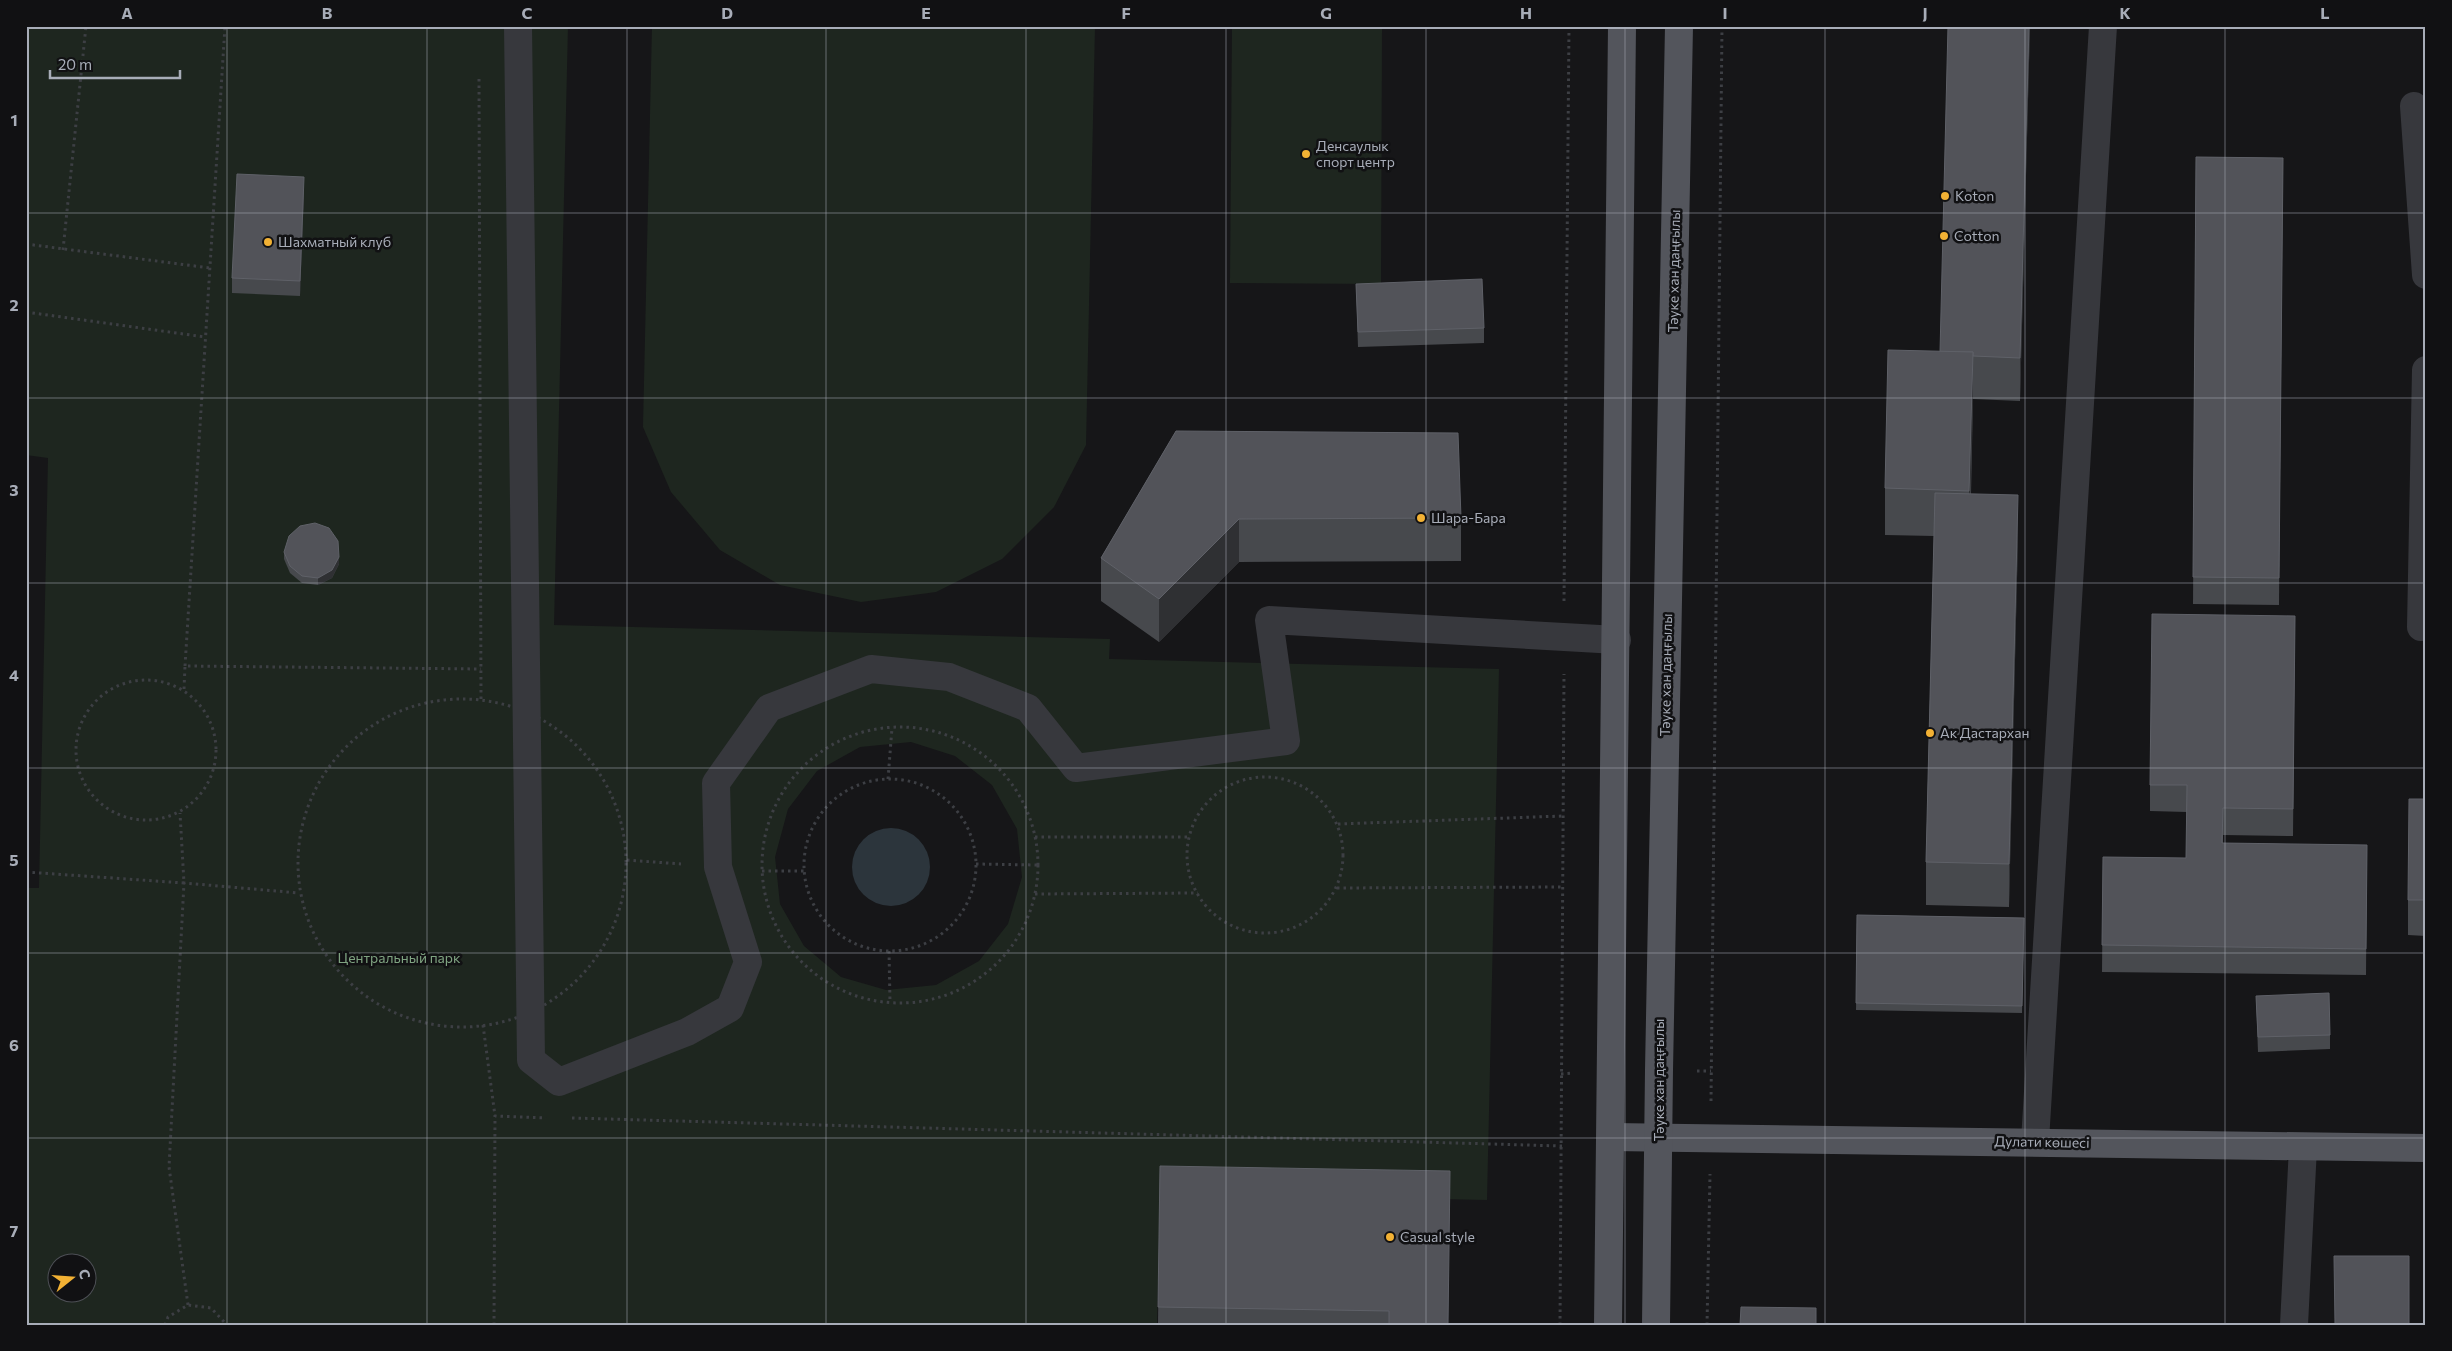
<svg xmlns="http://www.w3.org/2000/svg" width="2452" height="1351" viewBox="0 0 2452 1351" font-family="Commissioner,sans-serif">
<rect width="100%" height="100%" fill="#161618"/>
<g fill="#1e261f" fill-rule="evenodd">
<path d="M 26,26 L 568,26 L 554,625 L 1110,639 L 1109,659 L 1499,669 L 1487,1200 L 1160,1193 L 1157,1325 L 26,1325 L 26,888 L 39,888 L 48,458 L 26,455 ZM 911,742 L 955,756 L 992,785 L 1017,829 L 1022,877 L 1008,924 L 979,961 L 936,985 L 886,990 L 841,977 L 804,946 L 780,904 L 775,857 L 788,809 L 817,771 L 860,747 ZM 58,1264 L 88,1264 L 88,1294 L 58,1294 Z"/>
<polygon points="652,26 1095,26 1086,445 1054,507 1002,559 936,592 861,602 780,585 720,550 671,492 643,427"/>
<polygon points="1232,26 1382,26 1381,284 1230,283"/>
</g>
<circle fill="#2c353c" cx="891" cy="867" r="39"/>
<g fill="none" stroke-linecap="round" stroke-linejoin="round">
<g stroke="#3d3f44" stroke-width="3" stroke-dasharray="2.5 4" stroke-linecap="butt">
<polyline points="479,79 481,700"/>
<polyline points="26,244 210,268"/>
<polyline points="63,250 86,26"/>
<polyline points="26,312 205,337"/>
<polyline points="1564,601 1569,26"/>
<polyline points="185,666 225,26"/>
<circle cx="146" cy="750" r="70"/>
<polyline points="184,689 185,666 481,669"/>
<circle cx="462" cy="863" r="164"/>
<circle cx="900" cy="865" r="138"/>
<circle cx="1265" cy="855" r="78"/>
<polyline points="888,779 892,728"/>
<circle cx="890" cy="865" r="86"/>
<polyline points="1338,824 1563,816"/>
<polyline points="1035,837 1188,837"/>
<polyline points="627,860 681,864"/>
<polyline points="976,864 1038,865"/>
<polyline points="762,871 804,871"/>
<polyline points="26,872 184,883 180,813"/>
<polyline points="1337,888 1563,887"/>
<polyline points="1035,894 1198,893"/>
<polyline points="889,951 890,1002"/>
<polyline points="483,1025 495,1116"/>
<polyline points="1697,1071 1711,1071"/>
<polyline points="1561,1074 1573,1073"/>
<polyline points="1711,1101 1722,26"/>
<polyline points="572,1118 1562,1146"/>
<polyline points="188,1305 169,1167 184,883 299,893"/>
<polyline points="165,1325 168,1317 188,1305 211,1308 227,1325"/>
<polyline points="494,1325 495,1116 546,1118"/>
<polyline points="1560,1325 1564,674"/>
<polyline points="1707,1325 1710,1174"/>
</g>
<g stroke="#37383d" stroke-width="28">
<polyline points="518,26 531,1060 559,1082 687,1032 730,1008 748,962 718,867 716,783 769,708 871,669 949,677 1028,708 1076,768 1286,741 1269,620 1617,640"/>
<polyline points="2414,106 2426,275"/>
<polyline points="2421,627 2426,370"/>
<polyline points="2035,1141 2103,26"/>
<polyline points="2294,1325 2303,1147"/>
</g>
<g stroke="#53555c" stroke-width="28">
<polyline points="1611,1137 2426,1148"/>
<polyline points="1608,1325 1622,26"/>
<polyline points="1656,1325 1659,1070 1679,26"/>
</g>
</g>
<g fill="#47494d">
<polygon points="2030,26 2020,401 1973,399 1971,494 2018,538 2009,907 1926,905 1926,862 1934,536 1885,535 1885,488 1940,352"/>
<polygon points="2196,157 2283,158 2279,605 2193,604"/>
<polygon points="304,192 300,296 232,293 232,278"/>
<polygon points="1356,284 1484,328 1484,343 1358,347"/>
<polygon points="1176,431 1461,518 1461,561 1239,562 1159,642 1101,601 1101,558"/>
<polygon points="284,552 339,564 332,578 318,585 302,583 290,573 284,559"/>
<polygon points="2295,616 2293,836 2223,835 2223,843 2367,845 2366,975 2102,972 2103,857 2186,858 2187,812 2150,811 2150,785"/>
<polygon points="2426,799 2426,936 2408,935 2408,900"/>
<polygon points="1857,915 2024,918 2022,1013 1856,1010"/>
<polygon points="2256,996 2330,1035 2330,1049 2258,1052"/>
<polygon points="1160,1166 1449,1325 1158,1325"/>
</g>
<g fill="#2f3033">
<polygon points="2029,26 2030,26 2020,401 2020,358"/>
<polygon points="304,177 304,192 300,296 300,281"/>
<polygon points="1973,352 1973,399 1969,537 1969,491"/>
<polygon points="2018,495 2018,538 2009,907 2009,864"/>
<polygon points="1239,519 1239,562 1159,642 1159,599"/>
<polygon points="339,557 339,564 332,578 318,585 318,578"/>
</g>
<g fill="#525359" stroke="#5f6168">
<polygon points="1948,26 2029,26 2020,358 1973,356 1973,352 1940,352"/>
<polygon points="2196,157 2283,158 2279,578 2193,577"/>
<polygon points="237,174 304,177 300,281 232,278"/>
<polygon points="1482,279 1484,328 1358,332 1356,284"/>
<polygon points="1888,350 1973,352 1969,491 1885,488"/>
<polygon points="1176,431 1458,433 1461,518 1239,519 1159,599 1101,558"/>
<polygon points="1935,493 2018,495 2009,864 1926,862"/>
<polygon points="315,523 329,528 338,541 339,557 332,570 318,578 302,576 290,566 284,552 289,536 300,526"/>
<polygon points="2152,614 2295,616 2293,809 2223,808 2222,843 2367,845 2366,949 2102,945 2103,857 2186,858 2187,785 2150,785"/>
<polygon points="2409,799 2426,799 2426,900 2408,900"/>
<polygon points="1857,915 2024,918 2022,1006 1856,1003"/>
<polygon points="2329,993 2330,1035 2258,1037 2256,996"/>
<polygon points="1160,1166 1450,1171 1448,1325 1389,1325 1389,1311 1158,1307"/>
<polygon points="2334,1256 2409,1256 2409,1325 2335,1325"/>
<polygon points="1741,1307 1816,1308 1816,1325 1740,1325"/>
</g>
<path fill="none" stroke="#a8adb8" stroke-width="1" stroke-opacity="0.55" d="M 227,26 L 227,1325M 427,26 L 427,1325M 627,26 L 627,1325M 826,26 L 826,1325M 1026,26 L 1026,1325M 1226,26 L 1226,1325M 1426,26 L 1426,1325M 1625,26 L 1625,1325M 1825,26 L 1825,1325M 2025,26 L 2025,1325M 2225,26 L 2225,1325M 26,213 L 2426,213M 26,398 L 2426,398M 26,583 L 2426,583M 26,768 L 2426,768M 26,953 L 2426,953M 26,1138 L 2426,1138"/>
<g fill="#f2b134" stroke="#111113" stroke-width="2">
<circle cx="1306" cy="154" r="5"/>
<circle cx="1945" cy="196" r="5"/>
<circle cx="1944" cy="236" r="5"/>
<circle cx="268" cy="242" r="5"/>
<circle cx="1421" cy="518" r="5"/>
<circle cx="1930" cy="733" r="5"/>
<circle cx="1390" cy="1237" r="5"/>
</g>
<g text-anchor="middle" stroke-width="5" stroke-linejoin="round" paint-order="stroke">
<g font-size="14" fill="#a8adb8" stroke="#111113" text-anchor="start">
<text x="1316" y="151">Денсаулык<tspan x="1316" dy="16">спорт центр</tspan></text>
<text x="1955" y="201">Koton</text>
<text x="1954" y="241">Cotton</text>
<text x="278" y="247">Шахматный клуб</text>
<text x="1431" y="523">Шара-Бара</text>
<text x="1940" y="738">Ак Дастархан</text>
<text x="1400" y="1242">Casual style</text>
</g>
<g font-size="14" fill="#a8adb8" stroke="#111113">
<text transform="translate(1674 271) rotate(-89)" y="5">Тәуке хан даңғылы</text>
<text transform="translate(1666 675) rotate(-89)" y="5">Тәуке хан даңғылы</text>
<text transform="translate(1659 1080) rotate(-90)" y="5">Тәуке хан даңғылы</text>
<text transform="translate(2042 1142) rotate(1)" y="5">Дулати көшесі</text>
</g>
<g font-size="14" fill="#7fa381" stroke="#111113">
<text x="399" y="963">Центральный парк</text>
</g>
</g>
<rect width="2452" height="1351" fill="none" stroke="#111113" stroke-width="55"/>
<g transform="translate(72 1278) rotate(73)"><circle r="24" fill="#111113" stroke="#4d4f55"/>
<path d="M0-4L9 19L0 12L-9 19Z" fill="#f2b134"/>
<text y="-8" font-size="14" font-weight="bold" text-anchor="middle" fill="#a8adb8">С</text>
</g>
<path d="M50 70v8h130v-8" fill="none" stroke="#a8adb8" stroke-width="2.5"/>
<text x="58" y="70" font-size="15" fill="#a8adb8" stroke="#111113" stroke-width="4" paint-order="stroke">20 m</text>
<rect x="28" y="28" width="2396" height="1296" fill="none" stroke="#a8adb8" stroke-width="2"/>
<g font-size="16" text-anchor="middle" font-weight="bold" fill="#a8adb8">
<text x="127" y="19">A</text>
<text x="327" y="19">B</text>
<text x="527" y="19">C</text>
<text x="727" y="19">D</text>
<text x="926" y="19">E</text>
<text x="1126" y="19">F</text>
<text x="1326" y="19">G</text>
<text x="1526" y="19">H</text>
<text x="1725" y="19">I</text>
<text x="1925" y="19">J</text>
<text x="2125" y="19">K</text>
<text x="2325" y="19">L</text>
<text x="14" y="126">1</text>
<text x="14" y="311">2</text>
<text x="14" y="496">3</text>
<text x="14" y="681">4</text>
<text x="14" y="866">5</text>
<text x="14" y="1051">6</text>
<text x="14" y="1237">7</text>
</g>
</svg>
